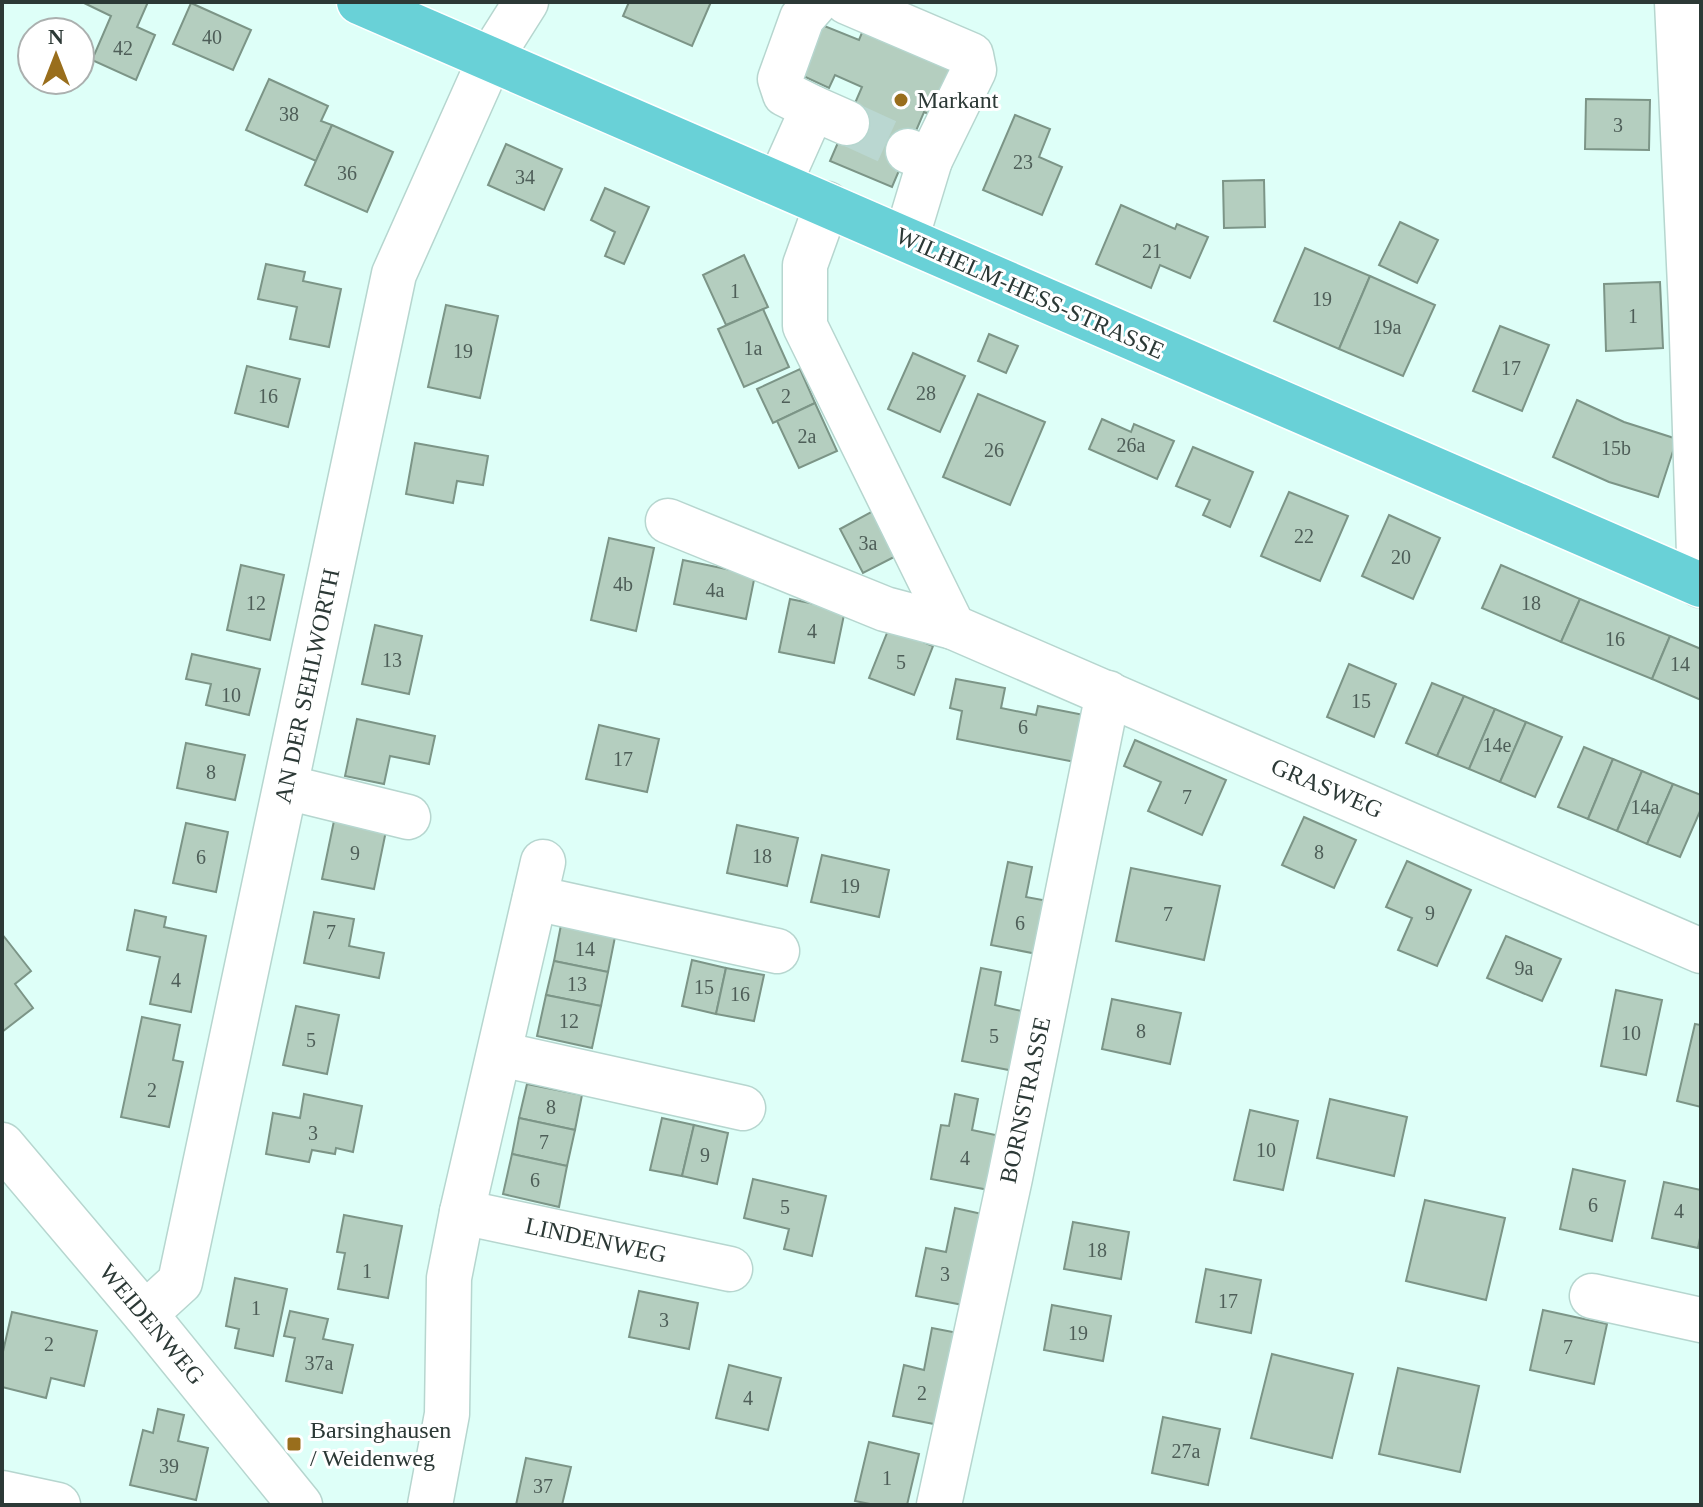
<svg xmlns="http://www.w3.org/2000/svg" width="1703" height="1507" viewBox="0 0 1703 1507" font-family="'Times New Roman',serif">
<rect width="100%" height="100%" fill="#defff8"/>
<g fill="#b4cebf" stroke="#7c9587" stroke-width="2">
<polygon points="82,2 148,2 137,27 155,35 136,80 92,60 111,16"/>
<polygon points="629,2 711,2 692,46 623,16"/>
<polygon points="191,3 251,30 233,70 173,44"/>
<polygon points="866,23 961,64 938,118 924,112 892,187 830,161 862,87 835,75 829,88 801,75 822,25 859,40"/>
<polygon points="269,79 328,106 321,121 332,125 316,161 246,130"/>
<polygon points="1586,99 1650,100 1649,150 1585,149"/>
<polygon points="1015,115 1050,129 1039,157 1062,167 1042,215 983,190"/>
<polygon points="332,125 393,152 367,212 305,185"/>
<polygon points="506,144 562,169 544,210 488,185"/>
<polygon points="1264,180 1265,227 1224,228 1223,181"/>
<polygon points="605,188 649,207 624,264 605,256 615,232 591,220"/>
<polygon points="1121,205 1175,229 1177,224 1208,237 1190,278 1160,265 1151,288 1096,264"/>
<polygon points="1400,222 1438,240 1417,283 1379,265"/>
<polygon points="1305,248 1370,276 1339,349 1274,321"/>
<polygon points="744,255 768,307 726,325 703,275"/>
<polygon points="266,264 305,272 303,281 341,289 329,347 290,339 297,307 258,299"/>
<polygon points="1370,276 1435,305 1403,376 1339,349"/>
<polygon points="1660,282 1663,348 1606,351 1604,284"/>
<polygon points="446,305 498,316 480,398 428,387"/>
<polygon points="763,309 789,367 744,387 718,329"/>
<polygon points="1500,326 1549,345 1522,411 1473,391"/>
<polygon points="989,334 1018,346 1006,373 978,361"/>
<polygon points="913,353 965,376 940,432 888,409"/>
<polygon points="247,366 300,379 288,427 235,413"/>
<polygon points="800,369 815,403 773,423 757,389"/>
<polygon points="978,394 1045,422 1010,505 943,477"/>
<polygon points="1577,400 1624,422 1677,439 1658,497 1609,482 1553,457"/>
<polygon points="815,403 837,451 799,468 777,421"/>
<polygon points="1102,419 1131,432 1134,424 1174,441 1157,479 1089,449"/>
<polygon points="415,443 488,456 483,485 457,481 453,503 406,494"/>
<polygon points="1193,447 1253,472 1230,527 1203,515 1210,500 1176,486"/>
<polygon points="1289,492 1348,516 1320,581 1261,556"/>
<polygon points="873,511 896,556 863,573 840,529"/>
<polygon points="1389,515 1440,538 1413,599 1362,576"/>
<polygon points="609,538 654,548 636,631 591,620"/>
<polygon points="683,560 755,575 746,619 674,604"/>
<polygon points="241,565 284,575 270,640 227,630"/>
<polygon points="1501,565 1580,599 1561,642 1482,608"/>
<polygon points="790,599 845,610 834,663 779,652"/>
<polygon points="1580,599 1670,636 1652,679 1561,642"/>
<polygon points="375,625 422,636 409,694 362,684"/>
<polygon points="889,628 933,646 914,695 869,678"/>
<polygon points="1670,636 1701,649 1701,700 1652,679"/>
<polygon points="192,654 260,669 249,715 206,705 211,684 186,679"/>
<polygon points="1349,664 1396,684 1374,737 1327,717"/>
<polygon points="956,679 1005,688 1001,708 1036,715 1038,706 1089,716 1080,763 957,739 962,711 950,708"/>
<polygon points="1432,683 1464,696 1437,756 1406,743"/>
<polygon points="1464,696 1495,709 1469,769 1437,756"/>
<polygon points="1495,709 1526,722 1500,782 1469,769"/>
<polygon points="357,719 435,736 429,764 390,756 384,784 345,776"/>
<polygon points="1526,722 1562,737 1535,797 1500,782"/>
<polygon points="599,725 659,739 647,792 586,779"/>
<polygon points="1135,740 1226,780 1202,835 1148,811 1161,782 1124,766"/>
<polygon points="186,743 245,755 235,800 177,788"/>
<polygon points="1584,747 1613,759 1588,819 1558,807"/>
<polygon points="1613,759 1642,771 1617,831 1588,819"/>
<polygon points="1642,771 1673,784 1647,844 1617,831"/>
<polygon points="1673,784 1701,795 1701,809 1680,857 1647,844"/>
<polygon points="335,816 387,826 374,889 322,879"/>
<polygon points="1304,817 1356,840 1334,888 1282,865"/>
<polygon points="186,823 228,832 216,892 173,883"/>
<polygon points="737,825 798,838 787,886 727,873"/>
<polygon points="822,855 889,870 879,917 811,902"/>
<polygon points="1407,861 1471,890 1437,966 1398,950 1412,918 1386,907"/>
<polygon points="1008,862 1032,867 1026,897 1048,901 1037,954 991,945"/>
<polygon points="1131,868 1220,886 1204,960 1116,941"/>
<polygon points="135,910 166,917 164,927 206,936 191,1012 150,1004 160,957 127,950"/>
<polygon points="314,912 354,919 349,946 384,953 379,978 304,963"/>
<polygon points="561,925 615,937 608,972 554,961"/>
<polygon points="2,934 31,971 15,984 33,1008 2,1032"/>
<polygon points="1506,936 1561,959 1542,1001 1487,978"/>
<polygon points="692,960 726,968 716,1014 682,1006"/>
<polygon points="554,961 608,972 601,1006 546,995"/>
<polygon points="726,968 764,975 754,1021 716,1014"/>
<polygon points="981,968 1001,972 995,1005 1026,1012 1014,1071 962,1061"/>
<polygon points="1616,990 1662,1000 1646,1075 1601,1066"/>
<polygon points="546,995 601,1006 592,1048 537,1036"/>
<polygon points="1112,999 1181,1013 1170,1064 1102,1049"/>
<polygon points="296,1006 339,1015 327,1074 283,1065"/>
<polygon points="142,1017 180,1025 173,1060 183,1062 169,1127 121,1117"/>
<polygon points="1695,1024 1701,1025 1701,1107 1677,1101"/>
<polygon points="527,1084 582,1095 575,1130 519,1118"/>
<polygon points="304,1094 362,1106 353,1152 336,1148 335,1154 312,1150 309,1162 266,1154 273,1113 300,1118"/>
<polygon points="955,1094 978,1099 972,1130 1000,1136 989,1190 931,1179 941,1125 949,1126"/>
<polygon points="1330,1099 1407,1117 1394,1176 1317,1158"/>
<polygon points="1250,1110 1298,1121 1283,1190 1234,1180"/>
<polygon points="519,1118 575,1130 567,1166 512,1154"/>
<polygon points="662,1118 694,1125 682,1176 650,1170"/>
<polygon points="694,1125 728,1133 717,1184 682,1176"/>
<polygon points="512,1154 567,1166 559,1207 503,1194"/>
<polygon points="1573,1169 1625,1181 1612,1241 1560,1229"/>
<polygon points="753,1179 826,1196 812,1256 784,1249 789,1229 744,1218"/>
<polygon points="1664,1182 1701,1190 1701,1233 1698,1248 1652,1238"/>
<polygon points="1425,1200 1505,1218 1486,1300 1406,1281"/>
<polygon points="955,1208 982,1214 963,1305 916,1296 926,1248 946,1252"/>
<polygon points="344,1215 402,1226 388,1298 338,1289 345,1253 337,1252"/>
<polygon points="1073,1222 1129,1232 1121,1279 1064,1269"/>
<polygon points="1206,1269 1261,1280 1251,1333 1196,1322"/>
<polygon points="235,1278 287,1289 273,1356 235,1348 239,1329 226,1326"/>
<polygon points="639,1291 698,1303 689,1349 629,1337"/>
<polygon points="1052,1305 1111,1316 1103,1361 1044,1350"/>
<polygon points="1543,1310 1607,1324 1594,1384 1530,1370"/>
<polygon points="290,1311 328,1319 323,1339 353,1345 342,1393 286,1381 295,1338 284,1336"/>
<polygon points="12,1312 97,1331 84,1386 51,1378 46,1398 2,1387 2,1356"/>
<polygon points="932,1328 958,1333 939,1425 893,1416 904,1365 924,1370"/>
<polygon points="1272,1354 1353,1374 1332,1458 1251,1438"/>
<polygon points="729,1365 781,1378 768,1430 716,1418"/>
<polygon points="1398,1368 1479,1386 1460,1472 1379,1454"/>
<polygon points="158,1409 184,1415 178,1441 208,1448 196,1500 130,1485 143,1430 153,1433"/>
<polygon points="1163,1417 1220,1429 1208,1485 1152,1473"/>
<polygon points="869,1442 919,1454 907,1505 875,1505 855,1501"/>
<polygon points="526,1458 571,1467 562,1505 516,1505"/>
</g>
<g fill="none" stroke-linecap="round" stroke-linejoin="round">
<polyline stroke="#bad7d1" stroke-width="44" stroke-dasharray="44 22" stroke-linecap="butt" points="847,123 908,151"/>
<defs>
<g id="minor">
<polyline points="847,2 971,55 974,70 930,160"/>
<polyline points="1677,2 1691,308 1700,585"/>
<polyline points="813,108 785,94 780,79 802,18 816,2"/>
<polyline points="779,184 813,108 847,123"/>
<polyline points="827,204 805,265 805,326 953,627 1701,951"/>
<polyline points="906,239 930,160 908,151"/>
<polyline points="668,521 885,609 953,627"/>
<polyline points="286,787 408,817"/>
<polyline points="535,898 777,951"/>
<polyline points="500,1054 743,1108"/>
<polyline points="2,1145 145,1314 300,1505"/>
<polyline points="462,1212 730,1269"/>
<polyline points="1592,1296 1701,1320"/>
<polyline points="145,1314 180,1282 394,274 490,59 526,2"/>
<polyline points="2,1493 58,1505"/>
<polyline points="430,1505 447,1414 449,1278 462,1212 543,862"/>
<polyline points="939,1505 1010,1178 1108,693"/>
</g>
<polyline id="major" points="359,2 1701,585"/>
</defs>
<use href="#minor" stroke="#b6d6cf" stroke-width="47"/>
<use href="#major" stroke="#fff" stroke-width="47"/>
<use href="#minor" stroke="#fff" stroke-width="44"/>
<use href="#major" stroke="#69d1d7" stroke-width="44"/>
</g>
<g fill="#996e1c" stroke="#fff" stroke-width="3">
<circle cx="901" cy="100" r="8"/>
<rect x="286" y="1436" width="16" height="16" rx="4"/>
</g>
<g text-anchor="middle" stroke-width="6" stroke-linejoin="round" paint-order="stroke">
<g font-size="20" fill="#4e5e58">
<text x="212" y="44">40</text>
<text x="123" y="55">42</text>
<text x="289" y="121">38</text>
<text x="1618" y="132">3</text>
<text x="1023" y="169">23</text>
<text x="347" y="180">36</text>
<text x="525" y="184">34</text>
<text x="1152" y="258">21</text>
<text x="735" y="298">1</text>
<text x="1322" y="306">19</text>
<text x="1633" y="323">1</text>
<text x="1387" y="334">19a</text>
<text x="753" y="355">1a</text>
<text x="463" y="358">19</text>
<text x="1511" y="375">17</text>
<text x="926" y="400">28</text>
<text x="268" y="403">16</text>
<text x="786" y="403">2</text>
<text x="807" y="443">2a</text>
<text x="1131" y="452">26a</text>
<text x="1616" y="455">15b</text>
<text x="994" y="457">26</text>
<text x="1304" y="543">22</text>
<text x="868" y="550">3a</text>
<text x="1401" y="564">20</text>
<text x="623" y="591">4b</text>
<text x="715" y="597">4a</text>
<text x="256" y="610">12</text>
<text x="1531" y="610">18</text>
<text x="812" y="638">4</text>
<text x="1615" y="646">16</text>
<text x="392" y="667">13</text>
<text x="901" y="669">5</text>
<text x="1680" y="671">14</text>
<text x="231" y="702">10</text>
<text x="1361" y="708">15</text>
<text x="1023" y="734">6</text>
<text x="1497" y="752">14e</text>
<text x="623" y="766">17</text>
<text x="211" y="779">8</text>
<text x="1187" y="804">7</text>
<text x="1645" y="814">14a</text>
<text x="1319" y="859">8</text>
<text x="355" y="860">9</text>
<text x="762" y="863">18</text>
<text x="201" y="864">6</text>
<text x="850" y="893">19</text>
<text x="1430" y="920">9</text>
<text x="1168" y="921">7</text>
<text x="1020" y="930">6</text>
<text x="331" y="939">7</text>
<text x="585" y="956">14</text>
<text x="1524" y="975">9a</text>
<text x="176" y="987">4</text>
<text x="577" y="991">13</text>
<text x="704" y="994">15</text>
<text x="740" y="1001">16</text>
<text x="569" y="1028">12</text>
<text x="1141" y="1038">8</text>
<text x="1631" y="1040">10</text>
<text x="994" y="1043">5</text>
<text x="311" y="1047">5</text>
<text x="152" y="1097">2</text>
<text x="551" y="1114">8</text>
<text x="313" y="1140">3</text>
<text x="544" y="1149">7</text>
<text x="1266" y="1157">10</text>
<text x="705" y="1162">9</text>
<text x="965" y="1165">4</text>
<text x="535" y="1187">6</text>
<text x="1593" y="1212">6</text>
<text x="785" y="1214">5</text>
<text x="1679" y="1218">4</text>
<text x="1097" y="1257">18</text>
<text x="367" y="1278">1</text>
<text x="945" y="1281">3</text>
<text x="1228" y="1308">17</text>
<text x="256" y="1315">1</text>
<text x="664" y="1327">3</text>
<text x="1078" y="1340">19</text>
<text x="49" y="1351">2</text>
<text x="1568" y="1354">7</text>
<text x="319" y="1370">37a</text>
<text x="922" y="1400">2</text>
<text x="748" y="1405">4</text>
<text x="1186" y="1458">27a</text>
<text x="169" y="1473">39</text>
<text x="887" y="1485">1</text>
<text x="543" y="1493">37</text>
</g>
<g font-size="24" fill="#2c3936" stroke="#fff" text-anchor="start">
<text x="917" y="108">Markant</text>
<text x="310" y="1438">Barsinghausen<tspan x="310" dy="28">/ Weidenweg</tspan></text>
</g>
<g font-size="24" fill="#2c3936" stroke="#fff">
<text transform="translate(1030 293) rotate(24)" y="8">WILHELM-HESS-STRASSE</text>
<text transform="translate(307 686) rotate(-78)" y="8">AN DER SEHLWORTH</text>
<text transform="translate(1327 788) rotate(23)" y="8">GRASWEG</text>
<text transform="translate(1025 1100) rotate(-78)" y="8">BORNSTRASSE</text>
<text transform="translate(596 1240) rotate(12)" y="8">LINDENWEG</text>
<text transform="translate(152 1324) rotate(50)" y="8">WEIDENWEG</text>
</g>
</g>
<rect width="1703" height="1507" fill="none" stroke="#2c3936" stroke-width="8"/>
<g transform="translate(56 56)"><circle r="38" fill="#ffffff" stroke="#abb0af" stroke-width="2"/>
<path d="M0-6L14 30L0 20L-14 30Z" fill="#996e1c"/>
<text y="-12" font-size="22" font-weight="bold" text-anchor="middle" fill="#2c3936">N</text>
</g>
</svg>
